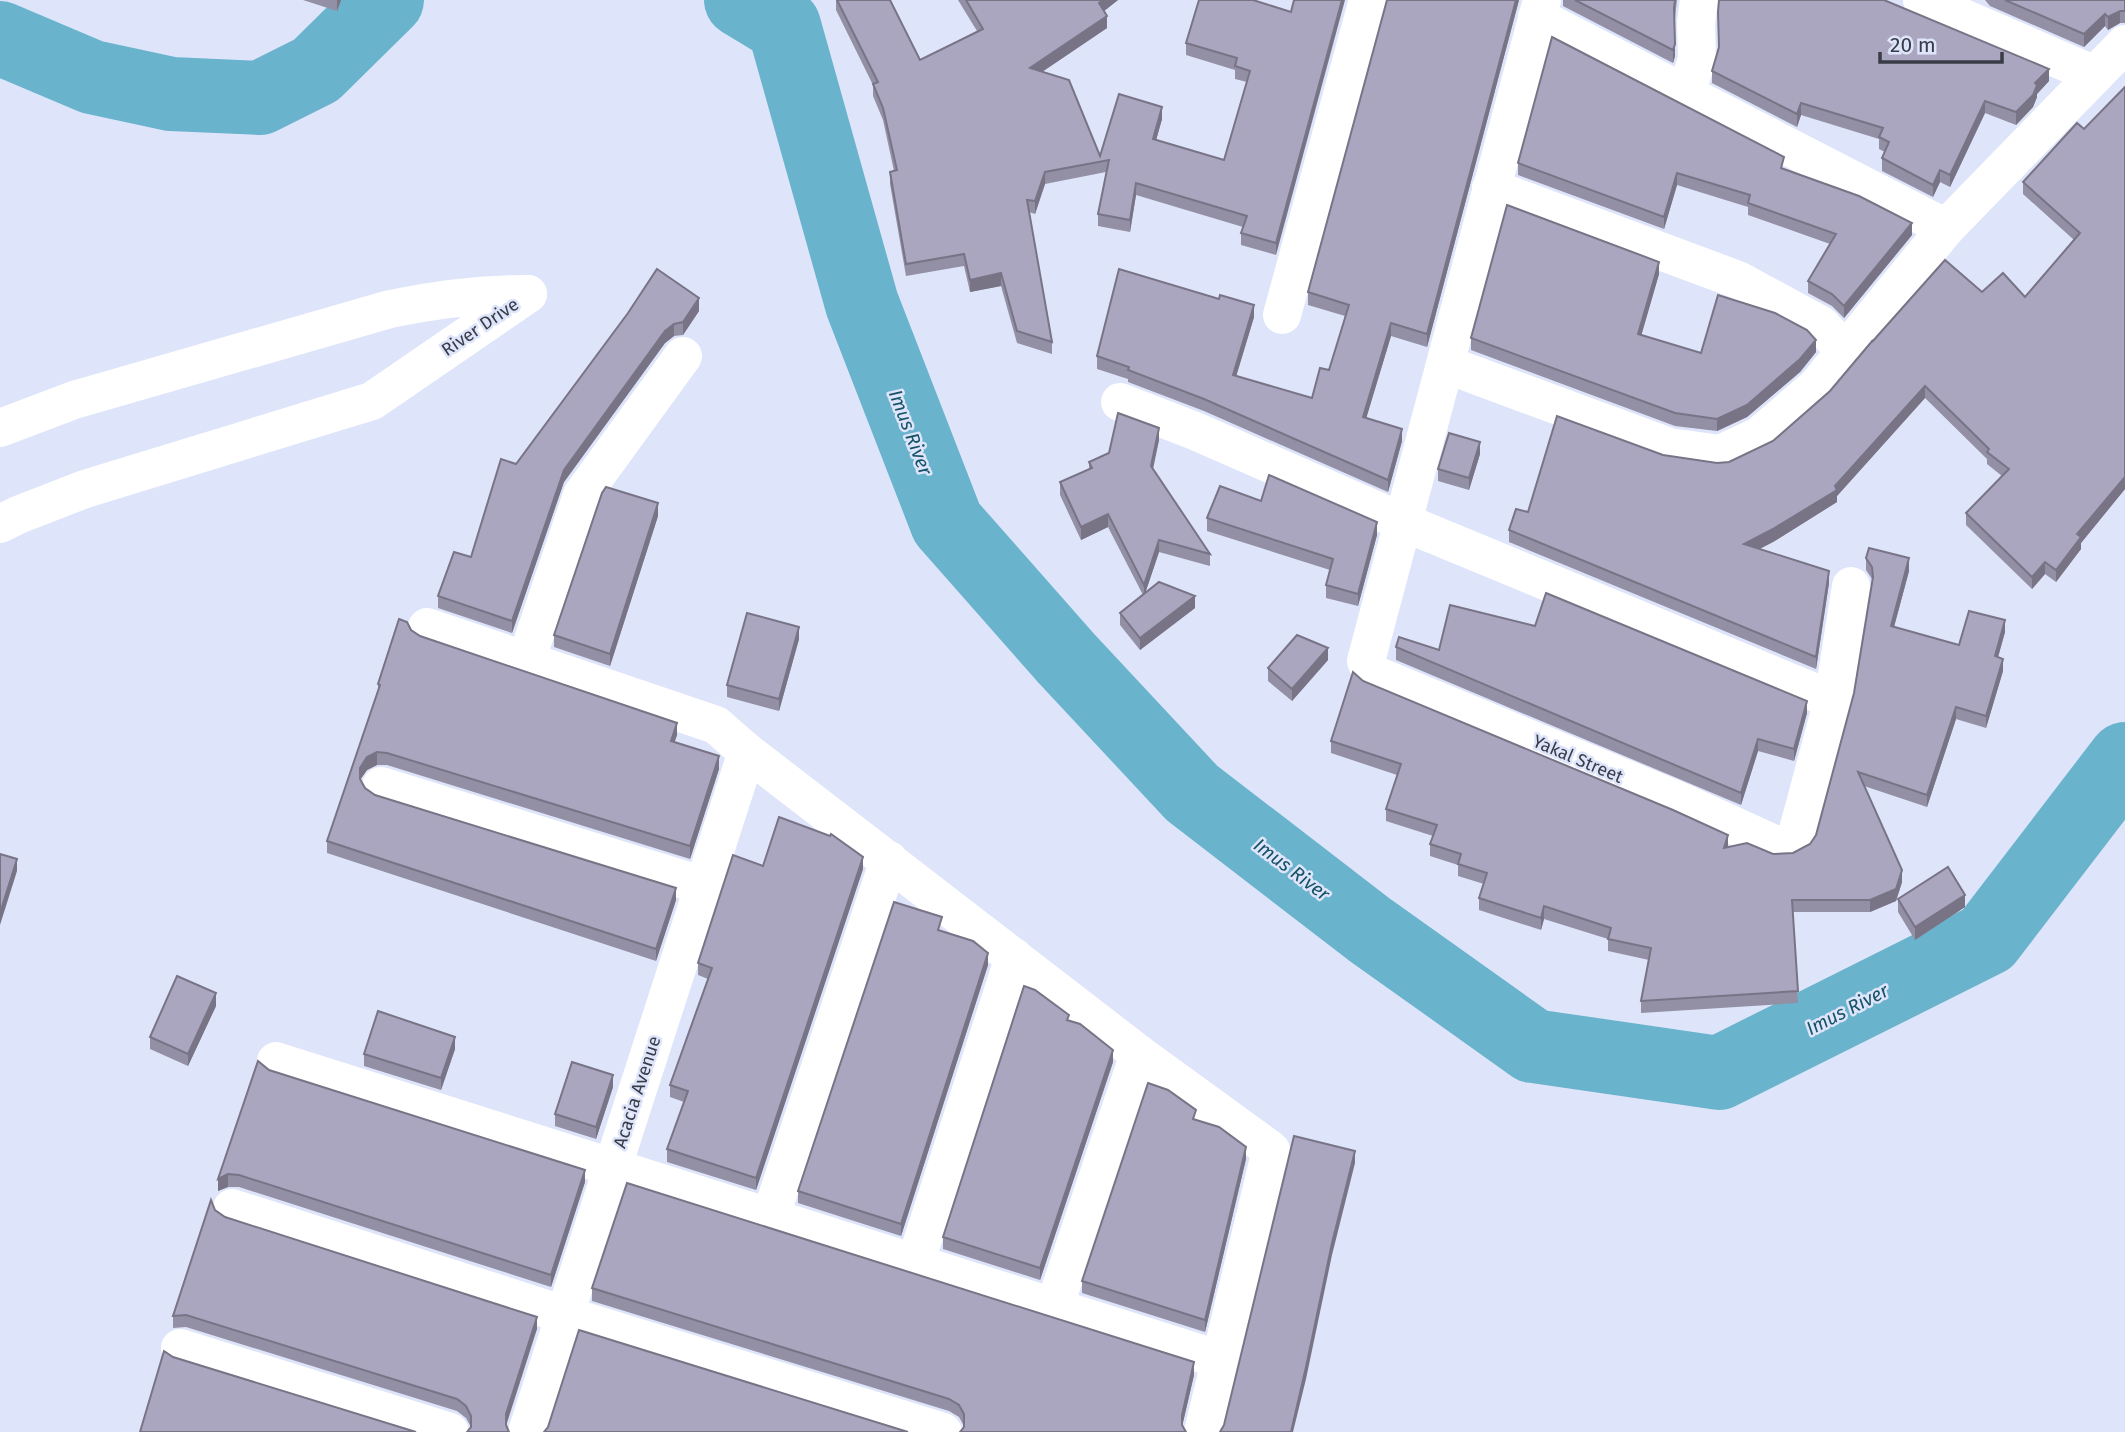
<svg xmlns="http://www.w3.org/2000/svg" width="2125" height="1432" viewBox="0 0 2125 1432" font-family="'Fira Sans',sans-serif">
<rect width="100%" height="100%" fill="#dee5fb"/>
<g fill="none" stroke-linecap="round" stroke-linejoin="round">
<g stroke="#69b3cc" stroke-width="74">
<polyline points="741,0 784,26 862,304 947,523 1066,658 1192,793 1370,930 1533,1046 1719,1073 1987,939 2125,759"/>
<polyline points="0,38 92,77 171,94 260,98 316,70 387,0"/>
</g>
<g stroke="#fff" stroke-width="38">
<polyline points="1542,0 1366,661 1371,673 1682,802 1774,844 1786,844 1795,841 1833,700 1851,586"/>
<polyline points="1922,0 2095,75"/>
<polyline points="1537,17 1946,228 2125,44"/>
<polyline points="1686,94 1697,59 1696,23 1699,0"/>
<polyline points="1491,188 1738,280 1821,325 1846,352"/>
<polyline points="1282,315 1368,0"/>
<polyline points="1445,364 1670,447 1720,454 1759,436 1816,387 1946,228"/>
<polyline points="1120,402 1195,431 1403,522 1833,700"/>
<path d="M 0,428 L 74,400 L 390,309 C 438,299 480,294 528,294"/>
<polyline points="0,524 18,515 85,489 372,401 528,294"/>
<polyline points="427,627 716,725 747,752 1139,1054 1271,1150 1203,1432"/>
<polyline points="526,661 582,495 683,356"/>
<polyline points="381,786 704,886"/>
<polyline points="276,1061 1221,1360"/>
<polyline points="232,1208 565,1315 943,1432"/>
<polyline points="770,1218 889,860"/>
<polyline points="915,1264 1014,957"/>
<polyline points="1054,1308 1139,1054"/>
<polyline points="180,1348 450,1432"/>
<polyline points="527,1432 747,752"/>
</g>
</g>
<g fill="#938fa5">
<polygon points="303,0 341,0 337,11"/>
<polygon points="836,0 890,0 920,60 977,31 958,0 1118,0 1104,11 1107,28 1042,72 1100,156 1162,119 1156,140 1224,160 1247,82 1235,79 1235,70 1186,55 1186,43 1291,12 1276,255 1241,245 1241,233 1243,227 1136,195 1130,232 1098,226 1098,214 1106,172 1045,184 1035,214 1029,212 1052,342 1052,354 1017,343 1001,286 970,292 964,266 906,276 890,184 890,172 894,171 883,120 873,96 873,85 836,10"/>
<polygon points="1519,0 1427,347 1391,336 1366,418 1402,441 1388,492 1204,411 1128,382 1128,379 1097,369 1097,356 1254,317 1236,376 1312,398 1329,370 1345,316 1308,305 1308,292"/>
<polygon points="1563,0 1677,0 1675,19 1675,56 1673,63 1563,6"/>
<polygon points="1985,0 2125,0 2125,23 2120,23 2108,30 2105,26 2084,47 1990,6"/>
<polygon points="1719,48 2049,81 2037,94 2037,97 2033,107 2016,125 1985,113 1950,187 1940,182 1933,197 1882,171 1882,158 1885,152 1879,149 1879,139 1801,115 1797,127 1712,83 1712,71"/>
<polygon points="2125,87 2125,489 2081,543 2081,549 2056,582 2045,574 2032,589 1966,525 1966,513 2002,476 1987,464 1987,459 1925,398 1837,496 1837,502 1773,542 1759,549 1829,583 1816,669 1509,542 1509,530 1528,512 1663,455 1717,463 1729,462 1773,441 1830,391 1873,341 1982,292 2025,297 2074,240 2023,194 2023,182 2084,129"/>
<polygon points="1518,163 1784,169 1912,235 1844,318 1832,306 1808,293 1808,281 1830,244 1748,215 1748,207 1677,185 1664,229 1518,175"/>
<polygon points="1659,274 1641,335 1701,353 1816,352 1800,372 1747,417 1717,431 1675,426 1471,350 1471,338"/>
<polygon points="699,311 683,335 674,336 665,343 564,482 512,633 438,608 438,596 471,557 516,464 628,313"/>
<polygon points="1159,440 1152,469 1210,554 1210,566 1159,552 1145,593 1195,608 1140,650 1120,625 1120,613 1143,595 1108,527 1081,540 1060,495 1060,482 1089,470 1089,462"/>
<polygon points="1480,454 1469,490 1438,481 1438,469"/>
<polygon points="1261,501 1377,535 1358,606 1326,598 1326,585 1330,570 1207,531 1207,518"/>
<polygon points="658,516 610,666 554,647 554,635"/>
<polygon points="1866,558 1909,571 1894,627 1959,645 2005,632 1998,657 2003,671 1986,728 1956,719 1927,807 1864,786 1902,882 1896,901 1870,912 1793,912 1798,1003 1641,1013 1641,1001 1649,960 1608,951 1608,939 1544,919 1541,930 1479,910 1479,898 1484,884 1458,876 1458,865 1430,856 1430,844 1433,836 1386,821 1386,809 1397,775 1331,753 1331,741 1363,681 1728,847 1773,854 1793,853 1810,844 1816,835 1854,693 1872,582 1872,579 1866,570"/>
<polygon points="411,630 420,636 677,735 674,742 719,769 690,859 387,765 377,765 367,770 360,780 365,788 375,795 676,900 656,961 327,853 327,841 378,691 378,684"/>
<polygon points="799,639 779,711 727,697 727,685"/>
<polygon points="1396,647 1439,650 1807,713 1794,761 1758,751 1741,805 1396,660"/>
<polygon points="1328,660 1292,701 1268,681 1268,668"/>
<polygon points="763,866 863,869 756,1190 667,1162 667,1149 684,1102 670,1097 670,1085 708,979 698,975 698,963"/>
<polygon points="1898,899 1965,907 1915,940 1898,912"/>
<polygon points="942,929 941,931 988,965 901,1236 798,1203 798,1191"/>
<polygon points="216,1006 188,1066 150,1049 150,1037"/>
<polygon points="1069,1021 1113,1062 1040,1280 943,1249 943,1237"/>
<polygon points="455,1049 441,1090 364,1066 364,1054"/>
<polygon points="269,1070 585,1182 551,1287 239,1187 228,1187 218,1191"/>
<polygon points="613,1087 596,1139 555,1126 555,1114"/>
<polygon points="1196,1120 1246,1159 1205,1332 1082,1293 1082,1281"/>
<polygon points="215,1210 225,1217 537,1329 471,1427 466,1418 457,1411 186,1327 173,1328 173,1316"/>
<polygon points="592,1288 1194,1375 1182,1426 964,1426 959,1417 949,1411 592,1301"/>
</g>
<g fill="#787486">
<polygon points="337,0 341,0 337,11"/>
<polygon points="1103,0 1118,0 1099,15 1099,3"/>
<polygon points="1342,0 1345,0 1276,255 1276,243"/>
<polygon points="1516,0 1519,0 1427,347 1427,334"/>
<polygon points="2120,11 2120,23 2108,30 2108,17"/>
<polygon points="2105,14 2105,26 2084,47 2084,34"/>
<polygon points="1107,16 1107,28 1030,80 1030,68"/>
<polygon points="1675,44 1675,56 1673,63 1673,50"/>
<polygon points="2049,69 2049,81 2037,94 2037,97 2033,107 2016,125 2016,112 2035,83"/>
<polygon points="1985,101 1985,113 1950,187 1950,175"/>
<polygon points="1801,103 1801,115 1797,127 1797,114"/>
<polygon points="1162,107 1162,119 1153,151 1153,139"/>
<polygon points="1940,170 1940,182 1933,197 1933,185"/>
<polygon points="1045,172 1045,184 1035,214 1035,201"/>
<polygon points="1677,173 1677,185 1664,229 1664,217"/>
<polygon points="1136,183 1136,195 1130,232 1130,220"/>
<polygon points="1912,223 1912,235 1844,318 1844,306"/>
<polygon points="1659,262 1659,274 1638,347 1638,334"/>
<polygon points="1001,273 1001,286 970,292 970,280"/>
<polygon points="699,298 699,311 683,335 683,322"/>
<polygon points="1254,305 1254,317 1233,387 1233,375"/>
<polygon points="1391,323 1391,336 1363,429 1363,417"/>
<polygon points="674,324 674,336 665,343 564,482 512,633 512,621 564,470 665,331"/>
<polygon points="1816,340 1816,352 1800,372 1747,417 1717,431 1717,419"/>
<polygon points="1925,386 1925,398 1837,496 1837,502 1773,542 1744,557 1744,544 1835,486"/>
<polygon points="1159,428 1159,440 1151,479 1151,466"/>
<polygon points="1402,429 1402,441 1388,492 1388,480"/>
<polygon points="1480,442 1480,454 1469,490 1469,478"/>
<polygon points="2125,477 2125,489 2081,543 2081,549 2056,582 2056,570 2077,534"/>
<polygon points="658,503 658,516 610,666 610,654"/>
<polygon points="1108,514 1108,527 1081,540 1081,527"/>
<polygon points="1377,522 1377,535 1358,606 1358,594"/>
<polygon points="1159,540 1159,552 1144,597 1144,585"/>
<polygon points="1909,558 1909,571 1891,638 1891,626"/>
<polygon points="2045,562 2045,574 2032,589 2032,577"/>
<polygon points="1829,571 1829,583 1816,669 1816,657"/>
<polygon points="1195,596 1195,608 1140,650 1140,638"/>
<polygon points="2005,620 2005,632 1995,668 1995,656"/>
<polygon points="799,627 799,639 779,711 779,699"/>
<polygon points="1328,648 1328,660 1292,701 1292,689"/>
<polygon points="2003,659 2003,671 1986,728 1986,716"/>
<polygon points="1807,701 1807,713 1794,761 1794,749"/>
<polygon points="1956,707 1956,719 1927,807 1927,795"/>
<polygon points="677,723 677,735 671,753 671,741"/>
<polygon points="1758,739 1758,751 1741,805 1741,793"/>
<polygon points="377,752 377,765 367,770 360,780 360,768 367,757"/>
<polygon points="719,756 719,769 690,859 690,846"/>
<polygon points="1728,835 1728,847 1724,848"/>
<polygon points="863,857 863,869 756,1190 756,1178"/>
<polygon points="17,859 17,871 0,925 0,913"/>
<polygon points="1902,870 1902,882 1896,901 1870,912 1870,900"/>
<polygon points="676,888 676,900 656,961 656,949"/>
<polygon points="1965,895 1965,907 1915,940 1915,927"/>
<polygon points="1544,906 1544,919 1541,930 1541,918"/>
<polygon points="988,953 988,965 901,1236 901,1224"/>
<polygon points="216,993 216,1006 188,1066 188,1054"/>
<polygon points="455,1037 455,1049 441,1090 441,1078"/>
<polygon points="1113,1050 1113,1062 1040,1280 1040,1268"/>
<polygon points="613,1075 613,1087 596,1139 596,1127"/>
<polygon points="1246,1147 1246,1159 1205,1332 1205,1320"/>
<polygon points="1355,1151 1355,1163 1332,1255 1306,1379 1293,1432 1291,1432 1332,1243"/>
<polygon points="585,1170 585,1182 551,1287 551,1275"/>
<polygon points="228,1174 228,1187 218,1191 218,1179"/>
<polygon points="537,1317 537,1329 506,1426 506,1414"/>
<polygon points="1194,1362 1194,1375 1182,1427 1182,1415"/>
</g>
<g fill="#aba6c0" stroke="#787486" stroke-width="2">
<polygon points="837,0 890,0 920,60 983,29 966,0 1103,0 1099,3 1107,16 1030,68 1069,80 1100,156 1119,94 1162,107 1153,139 1224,160 1250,71 1235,66 1237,58 1186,43 1199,0 1253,0 1291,12 1294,0 1342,0 1276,243 1241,233 1247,216 1136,183 1130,220 1098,214 1109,160 1045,172 1035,201 1027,200 1052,342 1017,331 1001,273 970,280 964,254 906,264 890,172 897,170 883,108 873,84 878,82"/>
<polygon points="1387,0 1516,0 1427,334 1391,323 1363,417 1402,429 1388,480 1204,399 1128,370 1129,367 1097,356 1119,269 1219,299 1220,295 1254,305 1233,375 1312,398 1320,368 1329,370 1349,305 1308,292"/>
<polygon points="1575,0 1675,0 1674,8 1675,44 1673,50"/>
<polygon points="1719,0 1884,0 2049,69 2035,83 2037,85 2033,95 2016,112 1985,101 1950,175 1940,170 1933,185 1882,158 1889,142 1879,137 1883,128 1801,103 1797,114 1712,71 1719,47 1718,12"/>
<polygon points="2005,0 2125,0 2125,11 2120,11 2108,17 2105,14 2084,34"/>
<polygon points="1552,37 1784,157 1781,168 1859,196 1912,223 1844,306 1832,294 1808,281 1836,234 1748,203 1750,195 1677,173 1664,217 1518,163"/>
<polygon points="2125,87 2125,477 2077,534 2081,537 2056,570 2045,562 2032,577 1966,513 2009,469 1987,452 1989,449 1925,386 1835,486 1837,490 1773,529 1744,544 1829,571 1816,657 1509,530 1516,509 1528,512 1557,416 1663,455 1717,463 1729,462 1773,441 1830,391 1873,340 1872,342 1945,260 1982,292 2003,273 2025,297 2080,233 2023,182 2077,123 2084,129"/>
<polygon points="1507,205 1659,262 1638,334 1701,353 1718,295 1775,313 1807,330 1816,340 1800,359 1747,405 1717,419 1675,413 1471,338"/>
<polygon points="657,269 699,298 683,322 674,324 665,331 564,470 512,621 438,596 454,552 471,557 501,459 516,464 628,313"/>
<polygon points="1118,413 1159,428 1151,466 1210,554 1159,540 1144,585 1108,514 1081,527 1060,482 1092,468 1089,462 1109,453"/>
<polygon points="1449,433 1480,442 1469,478 1438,469"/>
<polygon points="1269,475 1377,522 1358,594 1326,585 1333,559 1207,518 1220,486 1261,501"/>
<polygon points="606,487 658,503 610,654 554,635 602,493"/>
<polygon points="1869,548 1909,558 1891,626 1959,645 1969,611 2005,620 1995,656 2003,659 1986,716 1956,707 1927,795 1858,772 1902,870 1896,889 1870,900 1792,900 1798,991 1641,1001 1651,948 1608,939 1611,928 1544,906 1541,918 1479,898 1487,873 1458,864 1461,854 1430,844 1437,825 1386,809 1401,764 1331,741 1353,672 1363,681 1673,810 1728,835 1724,848 1747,843 1773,854 1793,853 1810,844 1816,835 1854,693 1873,577 1872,567 1866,558"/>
<polygon points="1159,582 1195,596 1140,638 1120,613"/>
<polygon points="1546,593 1807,701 1794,749 1758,739 1741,793 1396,647 1399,637 1439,650 1450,605 1535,626"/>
<polygon points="747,613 799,627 779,699 727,685"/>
<polygon points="399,619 407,622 411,630 420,636 677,723 671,741 719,756 690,846 387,753 377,752 367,757 360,768 360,779 365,788 375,795 676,888 656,949 327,841 380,685 378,684"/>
<polygon points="1297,635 1328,648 1292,689 1268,668"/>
<polygon points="779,817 830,836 831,834 863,857 756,1178 667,1149 688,1091 670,1085 712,968 698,963 733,855 763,866"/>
<polygon points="0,854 17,859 0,913"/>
<polygon points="1948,867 1965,895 1915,927 1898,899"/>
<polygon points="894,902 942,917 938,930 973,941 988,953 901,1224 798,1191"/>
<polygon points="177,976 216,993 188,1054 150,1037"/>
<polygon points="1024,986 1035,990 1069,1015 1067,1020 1080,1024 1113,1050 1040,1268 943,1237"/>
<polygon points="378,1011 455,1037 441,1078 364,1054"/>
<polygon points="258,1061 269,1070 585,1170 551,1275 239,1175 228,1174 218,1179"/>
<polygon points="572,1062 613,1075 596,1127 555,1114"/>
<polygon points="1148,1083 1168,1090 1196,1110 1193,1119 1219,1127 1246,1147 1205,1320 1082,1281"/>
<polygon points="1294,1136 1355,1151 1332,1243 1306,1367 1291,1432 1220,1432 1224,1425"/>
<polygon points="627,1183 1194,1362 1182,1415 1182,1425 1186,1432 960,1432 964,1427 964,1414 959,1405 949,1399 592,1288"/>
<polygon points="211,1200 215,1210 225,1217 537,1317 506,1414 506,1425 509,1432 467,1432 471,1427 471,1416 466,1406 457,1399 186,1315 173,1316"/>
<polygon points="579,1330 908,1432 544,1432 548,1427"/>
<polygon points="164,1351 173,1357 416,1432 140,1432"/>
</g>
<g text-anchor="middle" stroke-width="5" stroke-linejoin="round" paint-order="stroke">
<g font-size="18" fill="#383c46" stroke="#dee5fb">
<text transform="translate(480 327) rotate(-34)" y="6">River Drive</text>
<text transform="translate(1578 759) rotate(23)" y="6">Yakal Street</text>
<text transform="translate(637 1092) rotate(-72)" y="6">Acacia Avenue</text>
</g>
<g font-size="19" font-style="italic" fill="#155265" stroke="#dee5fb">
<text transform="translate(911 432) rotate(69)" y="7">Imus River</text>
<text transform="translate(1292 869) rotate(37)" y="7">Imus River</text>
<text transform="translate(1847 1009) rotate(-27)" y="7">Imus River</text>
</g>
</g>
<path d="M1880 52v10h122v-10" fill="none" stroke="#383c46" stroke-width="3.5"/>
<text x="1890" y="52" font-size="21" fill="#383c46" stroke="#dee5fb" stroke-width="5" paint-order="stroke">20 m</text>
</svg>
